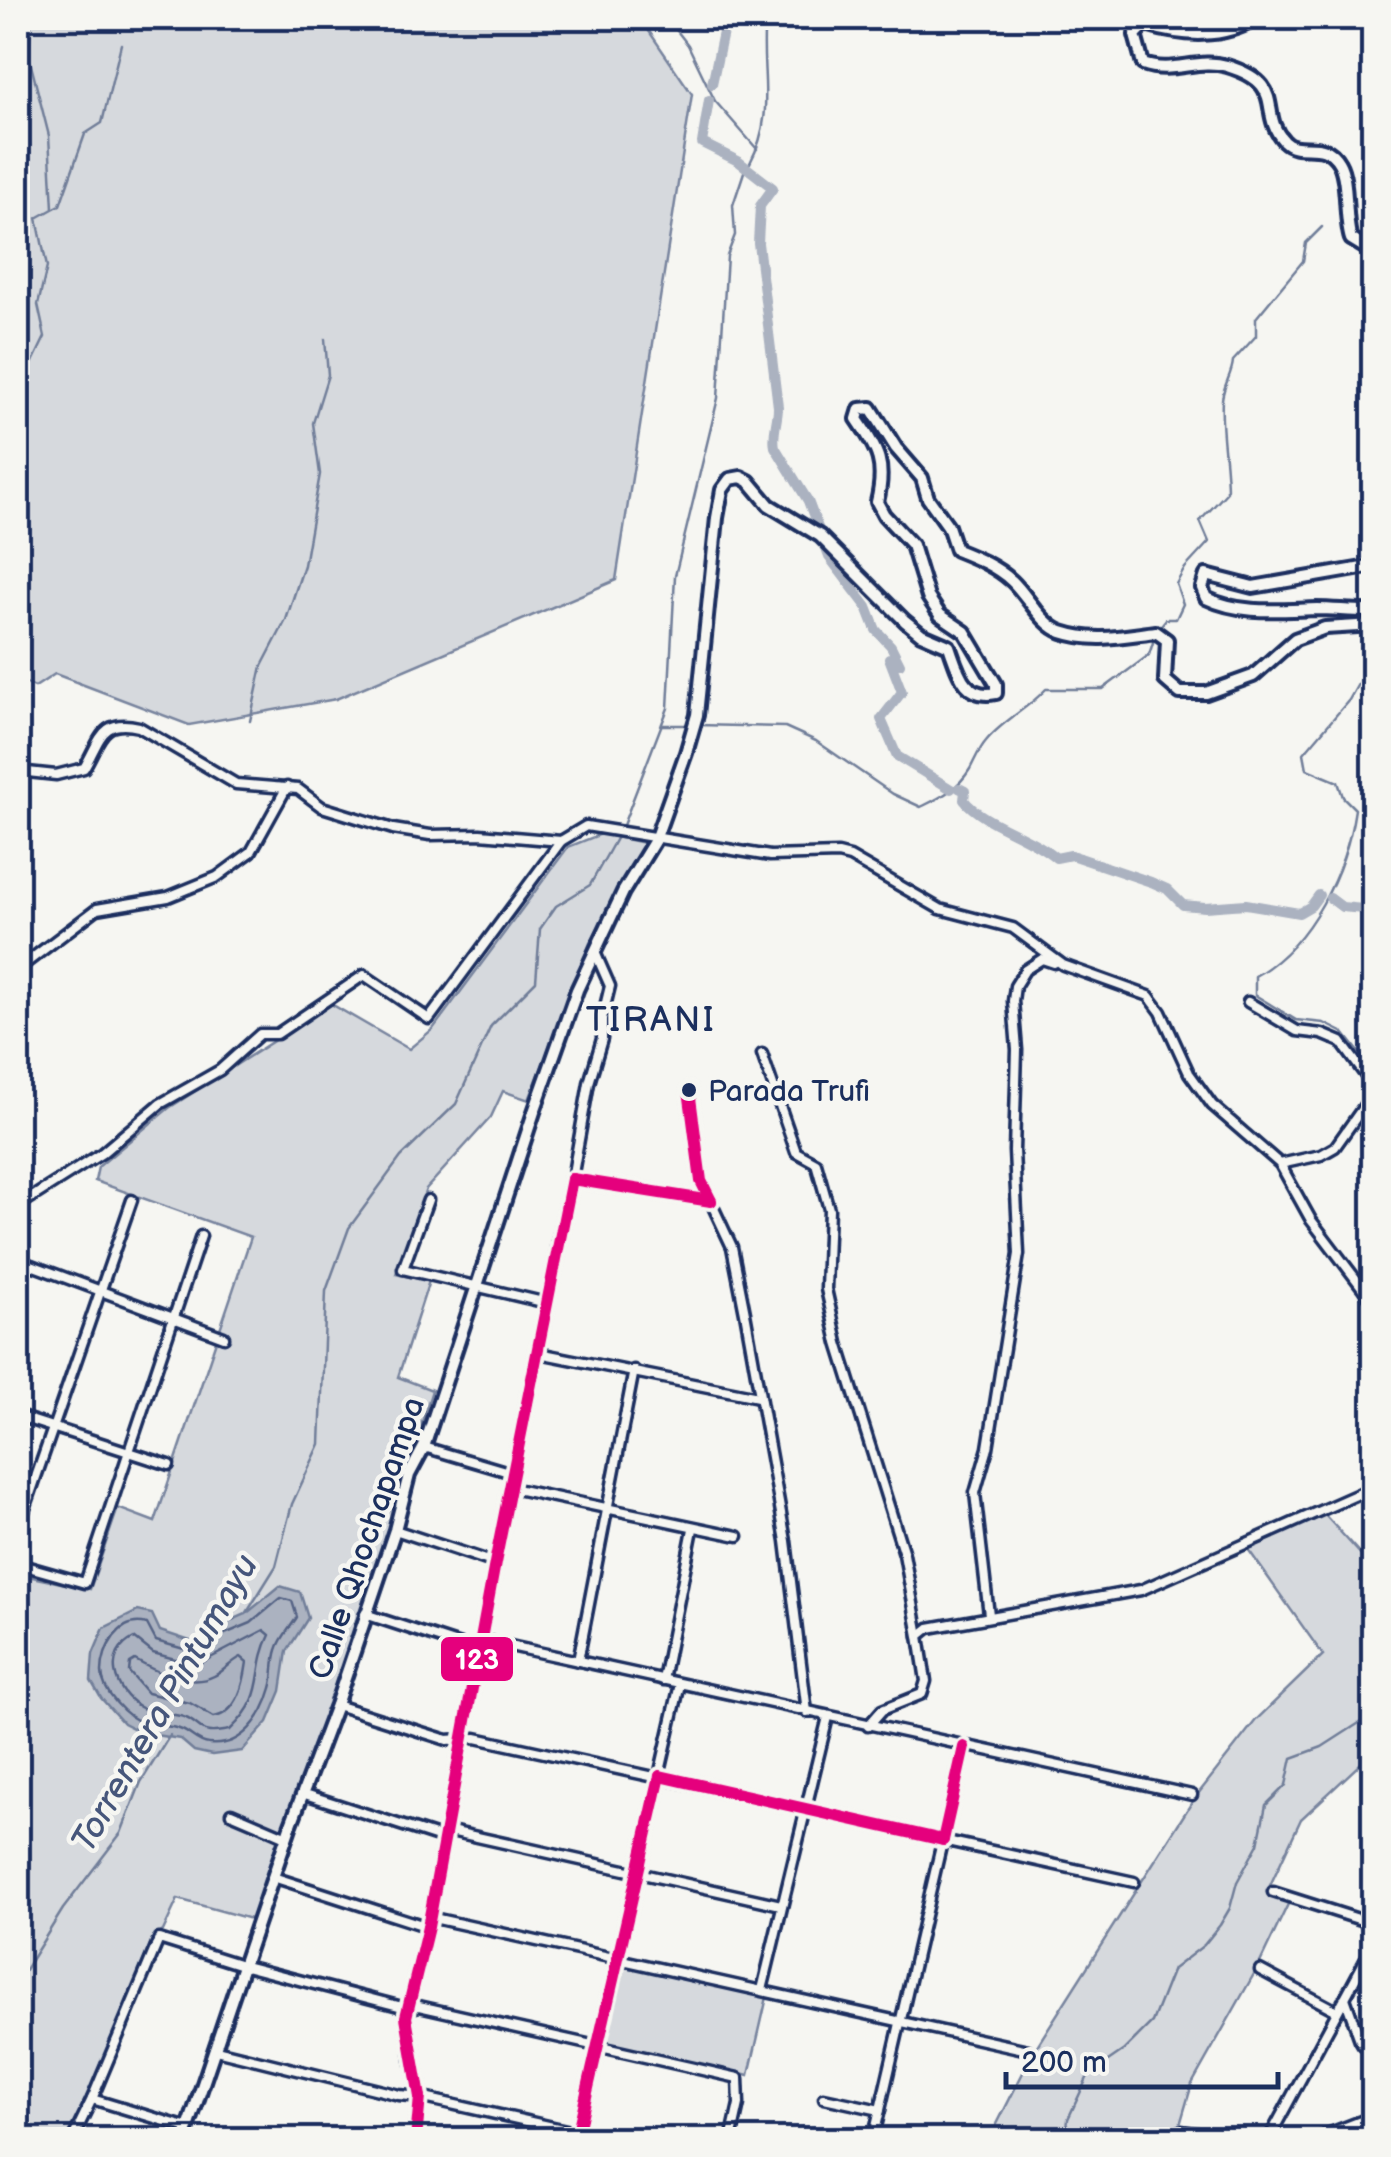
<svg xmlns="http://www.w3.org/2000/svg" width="1391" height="2157" viewBox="0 0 1391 2157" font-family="'Balsamiq Sans',sans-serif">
<rect width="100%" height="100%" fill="#f6f6f2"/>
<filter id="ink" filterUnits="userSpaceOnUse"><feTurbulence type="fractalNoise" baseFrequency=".01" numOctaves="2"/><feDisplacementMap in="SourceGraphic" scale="20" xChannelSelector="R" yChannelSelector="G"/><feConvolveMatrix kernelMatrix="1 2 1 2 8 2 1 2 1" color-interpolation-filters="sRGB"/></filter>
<g filter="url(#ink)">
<g fill="#d6d9dd" stroke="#78849e" stroke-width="2.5">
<polygon points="18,18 640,18 692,94 616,580 336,699 189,725 55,674 35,687 18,680"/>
<polygon points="601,834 649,844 614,898 590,943 529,1100 503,1091 491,1117 426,1189 396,1274 429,1281 398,1377 432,1390 374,1576 254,1920 178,1899 163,1931 152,1939 98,2077 66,2139 18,2140 18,1574 90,1589 118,1508 155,1522 251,1237 95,1181 98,1167 169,1108 331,1004 409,1049 433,1029 568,847"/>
<polygon points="1323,1513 1373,1568 1373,1752 1301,1819 1267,1892 1289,1902 1259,1965 1192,2084 1177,2135 1215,2139 989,2140 1035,2049 1194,1799 1256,1720 1323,1655 1248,1549"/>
<polygon points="621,1964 767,1997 749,2075 603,2042"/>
</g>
<polygon fill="#abb2c0" stroke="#717e99" stroke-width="2.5" points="280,1586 300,1592 308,1618 287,1651 281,1691 268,1722 242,1751 212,1755 194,1751 180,1739 143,1733 123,1723 101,1698 91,1681 93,1654 104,1628 138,1611 152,1614 160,1631 196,1643 214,1628 246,1614"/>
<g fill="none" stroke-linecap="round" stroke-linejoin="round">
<g stroke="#556385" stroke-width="2.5">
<path d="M 281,1598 L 292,1601 L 297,1617 C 291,1627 280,1638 277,1650 C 273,1662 275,1676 271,1688 C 263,1717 242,1748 209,1744 C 197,1743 192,1734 182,1730 C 170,1725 156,1726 144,1723 C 126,1717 102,1692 102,1672 C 102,1649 119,1616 147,1624 L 156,1641 L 198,1653 L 220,1636 L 251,1623 Z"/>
<path d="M 264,1630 L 270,1635 C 251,1673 269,1693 230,1730 C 222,1731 214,1734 206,1731 C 199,1728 194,1721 186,1718 C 172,1712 153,1715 140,1707 C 114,1691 102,1654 134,1638 L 153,1653 L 197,1665 Z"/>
<path d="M 241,1657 L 247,1662 C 244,1683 238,1713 214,1717 L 190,1703 L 147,1693 L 129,1672 L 130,1663 L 135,1660 C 156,1672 191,1688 214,1676 C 224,1671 231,1662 241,1657 Z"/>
</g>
<g stroke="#717e99" stroke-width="2.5">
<polyline points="31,18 29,57 49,136 53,208"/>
<polyline points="667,18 688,45 715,101 757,149"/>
<path d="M 750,163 C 777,112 759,71 765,18"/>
<polyline points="18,430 20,389 45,337 38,305 47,267 37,218 60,205 85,134 102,123 121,44"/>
<path d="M 18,487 C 30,526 29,549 18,587"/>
<path d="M 1158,629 L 1166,619 L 1176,619 L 1183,604 L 1176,584 L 1185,568 L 1209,542 L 1200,521 L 1227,492 C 1227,461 1220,430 1222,400 C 1223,385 1232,375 1233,361 L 1256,336 L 1256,318 L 1303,261 L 1306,243 L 1322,227"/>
<path d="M 1374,679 L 1358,684 L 1349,700 L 1304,753 L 1307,769 L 1338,782 L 1343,797 L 1355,809 C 1346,870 1311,945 1255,976 L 1255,995 L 1296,1020 L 1324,1023 L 1344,1033 L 1374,1071"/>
<polyline points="250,721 262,666 286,620 304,565 320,474 313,423 328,375 325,339"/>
<polyline points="662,725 689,725"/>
<path d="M 697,725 L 785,727 L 816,741 L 893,794 L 921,807 C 941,797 958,789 970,769 C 975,760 979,749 986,741 C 1003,720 1028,709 1046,689 L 1103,689 L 1149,655 L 1155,636"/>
<polyline points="622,828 668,708 675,576 718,398 727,256 735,235 733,205 744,172"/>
<polyline points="246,1614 276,1566 292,1504 320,1444 326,1291 349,1228 401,1157 456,1104 491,1026 536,981 540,929 556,906 590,885 618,835"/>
<polyline points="18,1981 63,1909 121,1833 141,1782 170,1735"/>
<polyline points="1066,2140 1068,2119 1089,2074 1124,2050 1152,2022 1173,1969 1204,1945 1220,1925 1230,1908 1237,1882 1258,1844 1266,1805 1286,1785 1292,1758 1322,1747 1364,1720 1366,1700 1374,1694"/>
</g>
<g stroke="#abb2c0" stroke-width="10">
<polyline points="712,84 726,18"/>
<path d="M 709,100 L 702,143 L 738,161 L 773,188 L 760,206 L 758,243 L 778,407 C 778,421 772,434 775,447 L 808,501 L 829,557 L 867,607 L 876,630 L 891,646 L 900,664 L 889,658 L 902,692 L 881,719 L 897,756 L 951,789"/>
<path d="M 959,788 L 965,791 L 964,800 C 983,824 1030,835 1056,858 L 1071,855 L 1151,882 L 1167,889 L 1183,905 L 1205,907 L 1246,904 L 1299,913 L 1311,906 L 1319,895"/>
<polyline points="1330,898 1342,907 1374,910"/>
</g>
<defs>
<g id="street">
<path d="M 18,771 L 56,775 L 84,768 C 101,740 100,718 139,727 L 236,784 L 298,789 L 322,807 L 393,829 L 430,835 L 480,834 L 561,841 L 586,826 L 770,856 L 838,854 L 850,857 L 940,909 L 1013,928 L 1063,965 L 1149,996 L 1161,1012 L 1189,1073 L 1212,1105 L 1280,1164 L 1311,1220 L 1374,1303"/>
<polyline points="18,969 97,909 168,897 217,877 251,852 287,787"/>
<polyline points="1248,1002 1297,1031 1322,1034 1341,1042 1374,1087"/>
<polyline points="762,1054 796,1152 816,1163 829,1209 826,1289 838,1343 904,1554 919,1636"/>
<polyline points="689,1090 701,1181 732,1247 746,1318 786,1541 807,1712"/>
<polyline points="1280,1164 1321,1155 1335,1147 1374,1092"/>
<polyline points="572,1179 711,1201"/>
<polyline points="428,1200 403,1269 547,1303"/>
<polyline points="18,1206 102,1153 160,1104 220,1070 260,1034 277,1034 364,975 429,1019 561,841"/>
<polyline points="18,1260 224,1337"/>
<polyline points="539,1353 758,1397"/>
<polyline points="18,1416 169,1465"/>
<polyline points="424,1447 512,1473"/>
<polyline points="511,1488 738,1536"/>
<polyline points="18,1529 132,1200"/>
<polyline points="395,1530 495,1563"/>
<polyline points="18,1564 85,1583 201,1236"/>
<polyline points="365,1614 478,1651"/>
<polyline points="989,1615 975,1493 988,1448 1019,1254 1014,1151 1017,1050 1013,1001 1015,986 1025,970 1042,959 1054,963"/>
<polyline points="483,1640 1192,1795"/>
<polyline points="578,1661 634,1370"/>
<polyline points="663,1680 693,1529"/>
<polyline points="336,1705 447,1740 476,1738 1134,1882"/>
<polyline points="868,1726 882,1710 922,1694 926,1681 919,1636 929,1628 1141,1590 1374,1487"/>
<polyline points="305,1794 444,1839"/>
<polyline points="231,1813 287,1837"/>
<polyline points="446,1830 781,1905"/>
<polyline points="273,1877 428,1927"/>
<polyline points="1273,1892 1374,1924"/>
<polyline points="429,1917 1028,2050"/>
<polyline points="1260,1970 1337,2011"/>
<polyline points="762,1990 828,1717"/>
<polyline points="1345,1998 1360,2040 1363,2045 1374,2047"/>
<polyline points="216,2050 399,2095 420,2097 611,2140"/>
<polyline points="824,2098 880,2110"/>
<polyline points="92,2099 188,2128"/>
<polyline points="1181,2131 1246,2140"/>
<polyline points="72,2140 92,2099 159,1939 245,1966 410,2009 419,2006 738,2078 739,2104 731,2140"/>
<polyline points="416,2140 420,2097 411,2060 406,2017 428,1927 495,1563 539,1353 557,1242 572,1179 589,1083 602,1039 602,1019 610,986 595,952"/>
<polyline points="576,2140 680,1684"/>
<polyline points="873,2140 964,1747"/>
<polyline points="1268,2140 1374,1944"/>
<polyline points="1312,2140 1374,2116"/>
</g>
<g id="secondary">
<path d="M 1258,18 C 1222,39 1185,37 1145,25 L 1135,35 L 1143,64 C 1172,75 1198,57 1227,66 C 1289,85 1257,112 1284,141 C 1299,156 1324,136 1339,163 C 1349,180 1344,218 1351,239 L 1374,253"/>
<path d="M 1374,566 L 1253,587 L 1206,575 L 1202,588 L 1206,598 C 1241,615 1280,610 1317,609 C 1336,609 1355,612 1374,611"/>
<path d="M 184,2140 L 290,1827 L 336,1705 L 395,1530 L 409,1475 L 424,1447 L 534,1112 L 577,990 L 623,892 L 655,840 L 686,753 L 697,715 L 717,518 L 722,490 L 730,479 L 741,477 L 749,481 L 769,505 L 820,536 L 905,621 L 921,634 L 949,646 C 958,671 964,700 996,693 L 996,684 L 965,632 L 940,615 L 928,597 L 912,545 L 884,515 L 877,502 C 886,465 879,451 857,419 L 860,409 L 871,408 L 896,448 L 922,478 L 928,498 L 948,526 L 956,550 C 976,558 996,566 1012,581 C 1027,595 1042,625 1062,632 C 1095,643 1123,636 1156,632 L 1167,640 L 1165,680 L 1180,693 L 1206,693 L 1253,676 L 1295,639 L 1325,628 L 1374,625"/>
</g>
</defs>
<use href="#street" stroke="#1b2f5e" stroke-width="15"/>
<use href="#secondary" stroke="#1b2f5e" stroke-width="18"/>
<use href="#street" stroke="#f6f6f2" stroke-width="8"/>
<use href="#secondary" stroke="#f6f6f2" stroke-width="10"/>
<defs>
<g id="bus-1">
<polyline points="689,1090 701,1181 711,1201"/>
<polyline points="572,1179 711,1201"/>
<polyline points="660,1776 943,1840"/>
<polyline points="943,1840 964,1747"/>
<polyline points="416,2140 420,2097 406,2017 428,1927 495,1563 572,1179"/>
<polyline points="576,2140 660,1776"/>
</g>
</defs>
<use href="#bus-1" stroke="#f6f6f2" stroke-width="20"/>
<use href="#bus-1" stroke="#e5007d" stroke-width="12"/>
</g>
</g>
<circle fill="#1b2f5e" stroke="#f6f6f2" stroke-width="4" cx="689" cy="1090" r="9"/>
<g text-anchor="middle" stroke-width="9" stroke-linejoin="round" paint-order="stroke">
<g font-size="30" fill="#1b2f5e" stroke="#f6f6f2" text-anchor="start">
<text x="708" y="1101">Parada Trufi</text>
</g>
<g font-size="32" fill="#1b2f5e" stroke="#f6f6f2">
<text transform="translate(366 1538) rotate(-71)" y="11">Calle Qhochapampa</text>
</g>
<g font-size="35" letter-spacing="2.5" fill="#1b2f5e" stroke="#f6f6f2">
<text x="651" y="1031">TIRANI</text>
</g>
<g font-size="35" font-style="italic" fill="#46567b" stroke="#f6f6f2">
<text transform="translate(164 1703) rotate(-60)" y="12">Torrentera Pintumayu</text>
</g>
</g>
<rect stroke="#f6f6f2" stroke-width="4" x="439" y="1635" width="76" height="48" rx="10" fill="#e5007d"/>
<g font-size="28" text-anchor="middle" font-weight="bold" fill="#fff">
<text x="477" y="1669">123</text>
</g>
<rect width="1391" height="2157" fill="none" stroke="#f6f6f2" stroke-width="60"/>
<rect x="30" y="30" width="1331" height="2097" fill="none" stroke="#1b2f5e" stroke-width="4" filter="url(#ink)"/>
<path d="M1006 2072v15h272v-15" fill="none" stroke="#1b2f5e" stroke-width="5"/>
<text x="1021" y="2072" font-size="30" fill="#1b2f5e" stroke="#f6f6f2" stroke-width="8" paint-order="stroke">200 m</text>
</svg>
